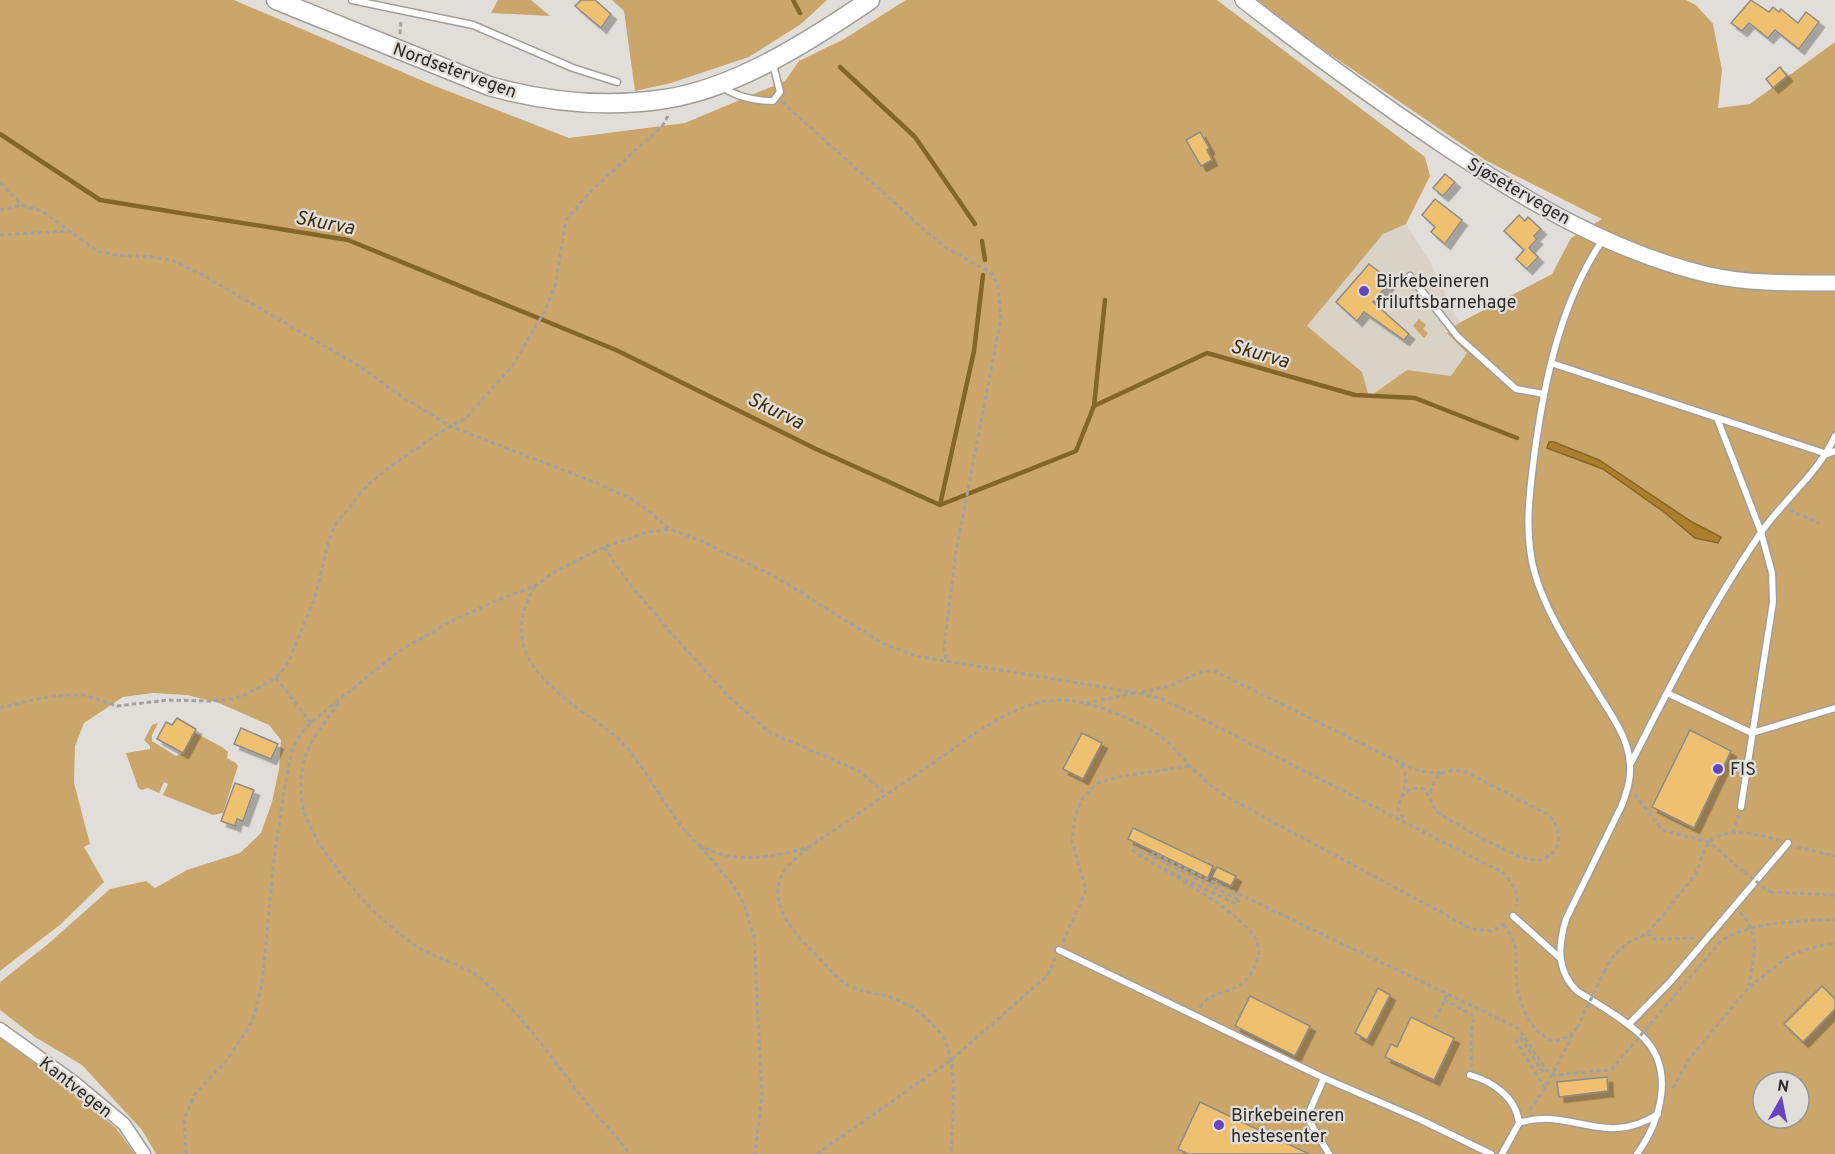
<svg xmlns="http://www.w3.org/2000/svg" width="1835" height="1154" viewBox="0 0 1835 1154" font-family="Overpass,sans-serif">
<defs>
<filter id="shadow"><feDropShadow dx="5.5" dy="5.5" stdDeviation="0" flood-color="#0004"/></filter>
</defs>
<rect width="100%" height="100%" fill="#e1deda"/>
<polygon fill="#d9d2c7" points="1406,224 1430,262 1459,323 1447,333 1467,352 1451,376 1407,370 1368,397 1307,326 1383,234"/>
<g fill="#caa66a" fill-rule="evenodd">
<path d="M 0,0 L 234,0 L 435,86 L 569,138 L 685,123 L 785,81 L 799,61 L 844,39 L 906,0 L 1217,0 L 1425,157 L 1430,176 L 1406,224 L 1383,234 L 1307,326 L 1362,372 L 1369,397 L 1407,370 L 1451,376 L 1467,353 L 1447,333 L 1459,323 L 1552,274 L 1571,238 L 1602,219 L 1485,160 L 1302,35 L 1258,0 L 1686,0 L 1696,5 L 1713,24 L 1722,70 L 1718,108 L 1750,104 L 1835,42 L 1835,1154 L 156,1154 L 142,1130 L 82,1065 L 35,1037 L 0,1010 L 0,982 L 48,944 L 110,889 L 146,881 L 155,888 L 187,870 L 240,853 L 261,833 L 272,802 L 279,769 L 281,740 L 269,725 L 219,703 L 187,695 L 153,693 L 123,697 L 84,723 L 75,746 L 74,783 L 90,844 L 84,847 L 104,882 L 61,924 L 0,971 ZM 1763,1082 L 1799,1082 L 1799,1118 L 1763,1118 Z"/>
<polygon points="498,0 531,0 550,16 491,13"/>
<polygon points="612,0 827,0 801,24 749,57 671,83 635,91 624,11"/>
<polygon points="1419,319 1426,325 1423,329 1428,333 1424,338 1413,326"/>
<polygon points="158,723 152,735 152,741 176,756 181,754 191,735 186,728 222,747 228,752 227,758 236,763 238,766 223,813 213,815 163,795 168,784 164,782 159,793 148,788 141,790 138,787 126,753 150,749 150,746 144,740 152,725"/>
<polygon points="0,1038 51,1075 116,1128 135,1154 0,1154"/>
</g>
<polygon fill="#ab7f2b" stroke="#85662a" stroke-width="1.5" points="1549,442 1554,442 1599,460 1692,522 1721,537 1718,543 1695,538 1664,512 1603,469 1547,448"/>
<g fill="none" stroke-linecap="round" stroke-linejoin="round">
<g stroke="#85662a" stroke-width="4.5">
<polyline points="793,0 800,13"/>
<polyline points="840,67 915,137 975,224"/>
<polyline points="0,134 100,200 348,240 616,350 816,449 940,505 1076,451 1094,406 1207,353 1355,395 1415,398 1517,438"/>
<polyline points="982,241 985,260"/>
<polyline points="1094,406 1105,300"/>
<polyline points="940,505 974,351 983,275"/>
</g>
</g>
<g fill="#eec070" stroke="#8e8b86" stroke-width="1.5" filter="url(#shadow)">
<polygon points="581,0 595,0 611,14 601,28 575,6"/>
<polygon points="1751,0 1769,12 1773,7 1779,12 1781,9 1798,23 1806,12 1819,22 1799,49 1775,30 1768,38 1749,23 1742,31 1731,23"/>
<polygon points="1780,67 1787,76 1773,88 1766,79"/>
<polygon points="1200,132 1209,148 1207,150 1212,160 1201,166 1186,140"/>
<polygon points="1445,174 1455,182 1443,196 1433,188"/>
<polygon points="1435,199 1462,220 1445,244 1431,232 1435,227 1422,215"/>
<polygon points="1519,215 1525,221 1528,217 1541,229 1534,236 1537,239 1529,248 1538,257 1527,269 1516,259 1524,250 1504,231"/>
<polygon points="1369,264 1391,281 1373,302 1409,334 1404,340 1364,312 1357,321 1336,302"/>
<polygon points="177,718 196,729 183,753 157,739 166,722 172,725"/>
<polygon points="241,728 278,744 271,759 234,744"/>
<polygon points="1690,730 1731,751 1694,828 1652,807"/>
<polygon points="1082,733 1102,743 1083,779 1063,769"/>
<polygon points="235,783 254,790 243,821 237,819 235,826 221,821"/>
<polygon points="1133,828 1213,866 1208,878 1128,839"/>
<polygon points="1217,867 1236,876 1231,886 1212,877"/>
<polygon points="1822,986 1835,999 1835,1009 1803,1042 1784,1024"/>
<polygon points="1378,988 1390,995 1367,1040 1355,1033"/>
<polygon points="1250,996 1310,1026 1295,1056 1235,1026"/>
<polygon points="1411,1017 1454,1038 1434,1080 1385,1057 1391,1044 1397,1047"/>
<polygon points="1607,1077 1608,1091 1559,1097 1557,1082"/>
<polygon points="1200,1102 1309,1154 1188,1154 1178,1149"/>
</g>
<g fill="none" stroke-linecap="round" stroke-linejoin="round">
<defs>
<g id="service">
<polyline points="352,0 473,25 573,68 617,82"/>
<path d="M 722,87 C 737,97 755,101 773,101 L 780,92 L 773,64"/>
<path d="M 1604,238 C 1560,302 1544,382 1534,457 C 1529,497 1524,535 1535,574 C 1548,618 1576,657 1599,695 C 1612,716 1629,739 1630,765 C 1631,779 1627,791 1622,805 L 1566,919 C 1558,946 1556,970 1577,991 C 1599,1005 1623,1018 1642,1036 C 1676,1069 1661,1120 1637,1154"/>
<polyline points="1410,276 1458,337 1516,389 1544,394"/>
<polyline points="1551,363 1827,454 1835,451"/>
<polyline points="1717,418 1761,532 1772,573 1773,602 1741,807"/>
<polyline points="1667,693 1752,733 1835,708"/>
<path d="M 1630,765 C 1670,686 1710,607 1760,534 C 1783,500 1818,474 1835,436"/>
<polyline points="1513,916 1560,958"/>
<polyline points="1059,950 1324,1078 1419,1119 1491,1154"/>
<polyline points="1629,1024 1671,981 1788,843"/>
<path d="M 1470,1075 C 1493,1082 1516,1097 1519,1123"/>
<polyline points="1324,1078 1307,1117 1329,1154"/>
<path d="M 1502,1154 L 1519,1123 C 1570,1106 1604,1149 1658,1114"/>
</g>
<polyline id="minor" points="0,1029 75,1083 124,1124 144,1154"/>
<path id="tertiary" d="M 1243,0 C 1307,50 1373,98 1441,144 C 1524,199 1610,252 1709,275 C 1750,284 1793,283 1835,283"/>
<path id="secondary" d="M 276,0 L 489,86 C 546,102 606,108 665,99 C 737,88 811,40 870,0"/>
</defs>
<use href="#service" stroke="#a19e9a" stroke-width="9"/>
<use href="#minor" stroke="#a19e9a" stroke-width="15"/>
<use href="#tertiary" stroke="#a19e9a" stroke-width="18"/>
<use href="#secondary" stroke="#a19e9a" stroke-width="21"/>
<g stroke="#a3a19e" stroke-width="3" stroke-dasharray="4.5 3" stroke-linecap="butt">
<polyline points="400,34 401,20"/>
<polyline points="782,102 943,246 993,274 998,287 1001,318 956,552 944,647 946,661"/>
<polyline points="0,183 22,205"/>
<path d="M 0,210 L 22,205 L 42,211 L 97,251 L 115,255 L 153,257 L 171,260 L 201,274 L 359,366 L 404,398 L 452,427 L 599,484 L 636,501 L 670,529 L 697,539 L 774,576 L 882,643 L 916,656 L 1138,693 L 1162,699 L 1185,710 L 1504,873 C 1511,883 1521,893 1516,906"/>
<polyline points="0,235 69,231"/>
<polyline points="1379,305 1396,285 1403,280"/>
<polyline points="1789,510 1819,523"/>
<polyline points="604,547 628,582 681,644 729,697 771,733 859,771 886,794"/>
<path d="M 535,586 C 489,664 570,698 620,740 C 643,765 659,796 679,823 C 685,830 693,842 701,846 C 734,865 775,857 809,847 C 848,821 887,794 926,768 C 963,743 1012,701 1058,700 C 1088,699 1131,718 1156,733 C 1171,743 1180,756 1192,768 C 1203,779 1214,788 1227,797 L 1472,929 L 1491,931 L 1507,922"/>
<polyline points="276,678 311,723"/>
<path d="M 1142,692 L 1170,686 L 1203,671 L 1214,671 L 1397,761 C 1414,778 1402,789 1398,809 L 1405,821"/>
<path d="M 339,703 C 326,721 309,740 304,761 C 300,775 300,797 304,811 C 318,856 379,923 419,948 C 439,960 462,963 480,978 C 522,1013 555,1063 589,1106 C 602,1123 618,1136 629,1154"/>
<polyline points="1086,703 1135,693"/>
<polyline points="0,708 36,699 64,695 84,695 117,706 168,700 211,701 233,699 245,695 276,678 288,663 315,598 329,539 337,522 368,485 392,465 439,433 467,417 513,365 546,309 555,286 566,220 590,192 663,125 669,114"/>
<path d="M 1401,763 C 1416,770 1426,774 1443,772"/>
<polyline points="1635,794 1662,830 1709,842 1744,872"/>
<path d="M 1401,797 C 1409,790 1414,786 1425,789 L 1436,811 L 1443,816 C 1461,826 1522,863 1539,860 C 1564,855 1563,828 1547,814 L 1466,772 C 1445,767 1434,774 1430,795"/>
<polyline points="1733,833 1739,815"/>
<polyline points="700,846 734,886 744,904 754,937 762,1095 755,1154"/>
<polyline points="1797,847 1835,856"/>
<path d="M 808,848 C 797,858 782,868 779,883 C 771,913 803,941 821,960 C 830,969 837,979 848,985 C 862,993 878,993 892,998 C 913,1005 934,1021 944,1040 C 959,1068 952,1123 951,1154"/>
<polyline points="1164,869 1236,904 1239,900"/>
<polyline points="1770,892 1835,895"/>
<path d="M 1740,912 C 1762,936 1753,956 1749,985"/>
<path d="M 1504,925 C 1507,930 1512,936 1514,942 C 1517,953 1516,964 1516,975 C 1517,1000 1529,1034 1555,1041 L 1570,1036 L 1577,1028"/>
<polyline points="1647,933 1655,939 1695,938"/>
<polyline points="1063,942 1086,890 1072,841 1075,816 1083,797 1098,783 1117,777 1189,766"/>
<path d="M 1604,972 C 1610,960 1617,949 1630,942 C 1637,938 1645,936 1651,929 C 1666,911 1682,893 1695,874 C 1701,865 1701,853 1708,844 C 1723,825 1760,834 1779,841"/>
<path d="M 1444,999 L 1475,1017 C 1469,1030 1472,1051 1471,1067"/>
<path d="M 1200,1007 C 1210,991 1234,993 1246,980 C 1254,971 1260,957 1258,946 C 1253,915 1158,869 1132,850 L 1135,847 L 1239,900"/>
<polyline points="1435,1019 1448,993"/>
<polyline points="1545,1088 1516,1041 1521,1038 1542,1071 1546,1070"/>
<polyline points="1673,1088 1690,1058 1749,987 1790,955 1818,946 1835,943"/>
<polyline points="1530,1110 1545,1088 1573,1035"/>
<polyline points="186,1154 184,1119 195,1094 227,1060 253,1020 262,984 274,859 285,786 292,749 302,732 315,719 401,650 446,624 495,601 535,586 556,571 604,547 648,532 670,529"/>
<polyline points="817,1154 951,1060 1047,976 1055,959"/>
</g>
<use href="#service" stroke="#fff" stroke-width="6"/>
<use href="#minor" stroke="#fff" stroke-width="12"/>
<use href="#tertiary" stroke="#fff" stroke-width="15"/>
<use href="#secondary" stroke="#fff" stroke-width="18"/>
<g stroke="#a3a19e" stroke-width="3" stroke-dasharray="4.5 3" stroke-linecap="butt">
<path d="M 1152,856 L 1153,853 L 1508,1023 L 1519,1029 L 1546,1070 L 1555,1075 L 1611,1070 L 1721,941 C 1751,921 1799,922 1835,919"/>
<polyline points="1744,872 1770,892"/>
<polyline points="1577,1028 1604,972"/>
</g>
</g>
<g fill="#6445bd" stroke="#e1deda" stroke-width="2">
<circle cx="1364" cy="291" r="6"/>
<circle cx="1718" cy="769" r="6"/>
<circle cx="1219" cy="1125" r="6"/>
</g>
<g text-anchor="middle" stroke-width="4.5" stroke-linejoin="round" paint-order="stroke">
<g font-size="18" fill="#2c2b29" stroke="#e1deda">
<text transform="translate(455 70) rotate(20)" y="6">Nordsetervegen</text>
<text transform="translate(1519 191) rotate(30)" y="6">Sjøsetervegen</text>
<text transform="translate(76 1087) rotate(38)" y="6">Kantvegen</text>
</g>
<g font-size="18" fill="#2c2b29" stroke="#e1deda" text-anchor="start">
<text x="1376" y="287">Birkebeineren<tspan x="1376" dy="21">friluftsbarnehage</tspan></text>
<text x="1730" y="775">FIS</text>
<text x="1231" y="1121">Birkebeineren<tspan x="1231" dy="21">hestesenter</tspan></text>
</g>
<g font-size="20" font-style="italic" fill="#3f2d09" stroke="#e1deda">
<text transform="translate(325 222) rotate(11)" y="7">Skurva</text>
<text transform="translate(1260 353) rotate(16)" y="7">Skurva</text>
<text transform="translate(776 410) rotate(26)" y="7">Skurva</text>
</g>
</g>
<g transform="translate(1781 1100) rotate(9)"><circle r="28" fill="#e1deda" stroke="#999693" stroke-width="1.5"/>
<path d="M0-4.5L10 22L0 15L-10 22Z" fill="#6445bd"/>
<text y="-9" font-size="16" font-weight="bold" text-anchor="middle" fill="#2c2b29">N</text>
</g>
</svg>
